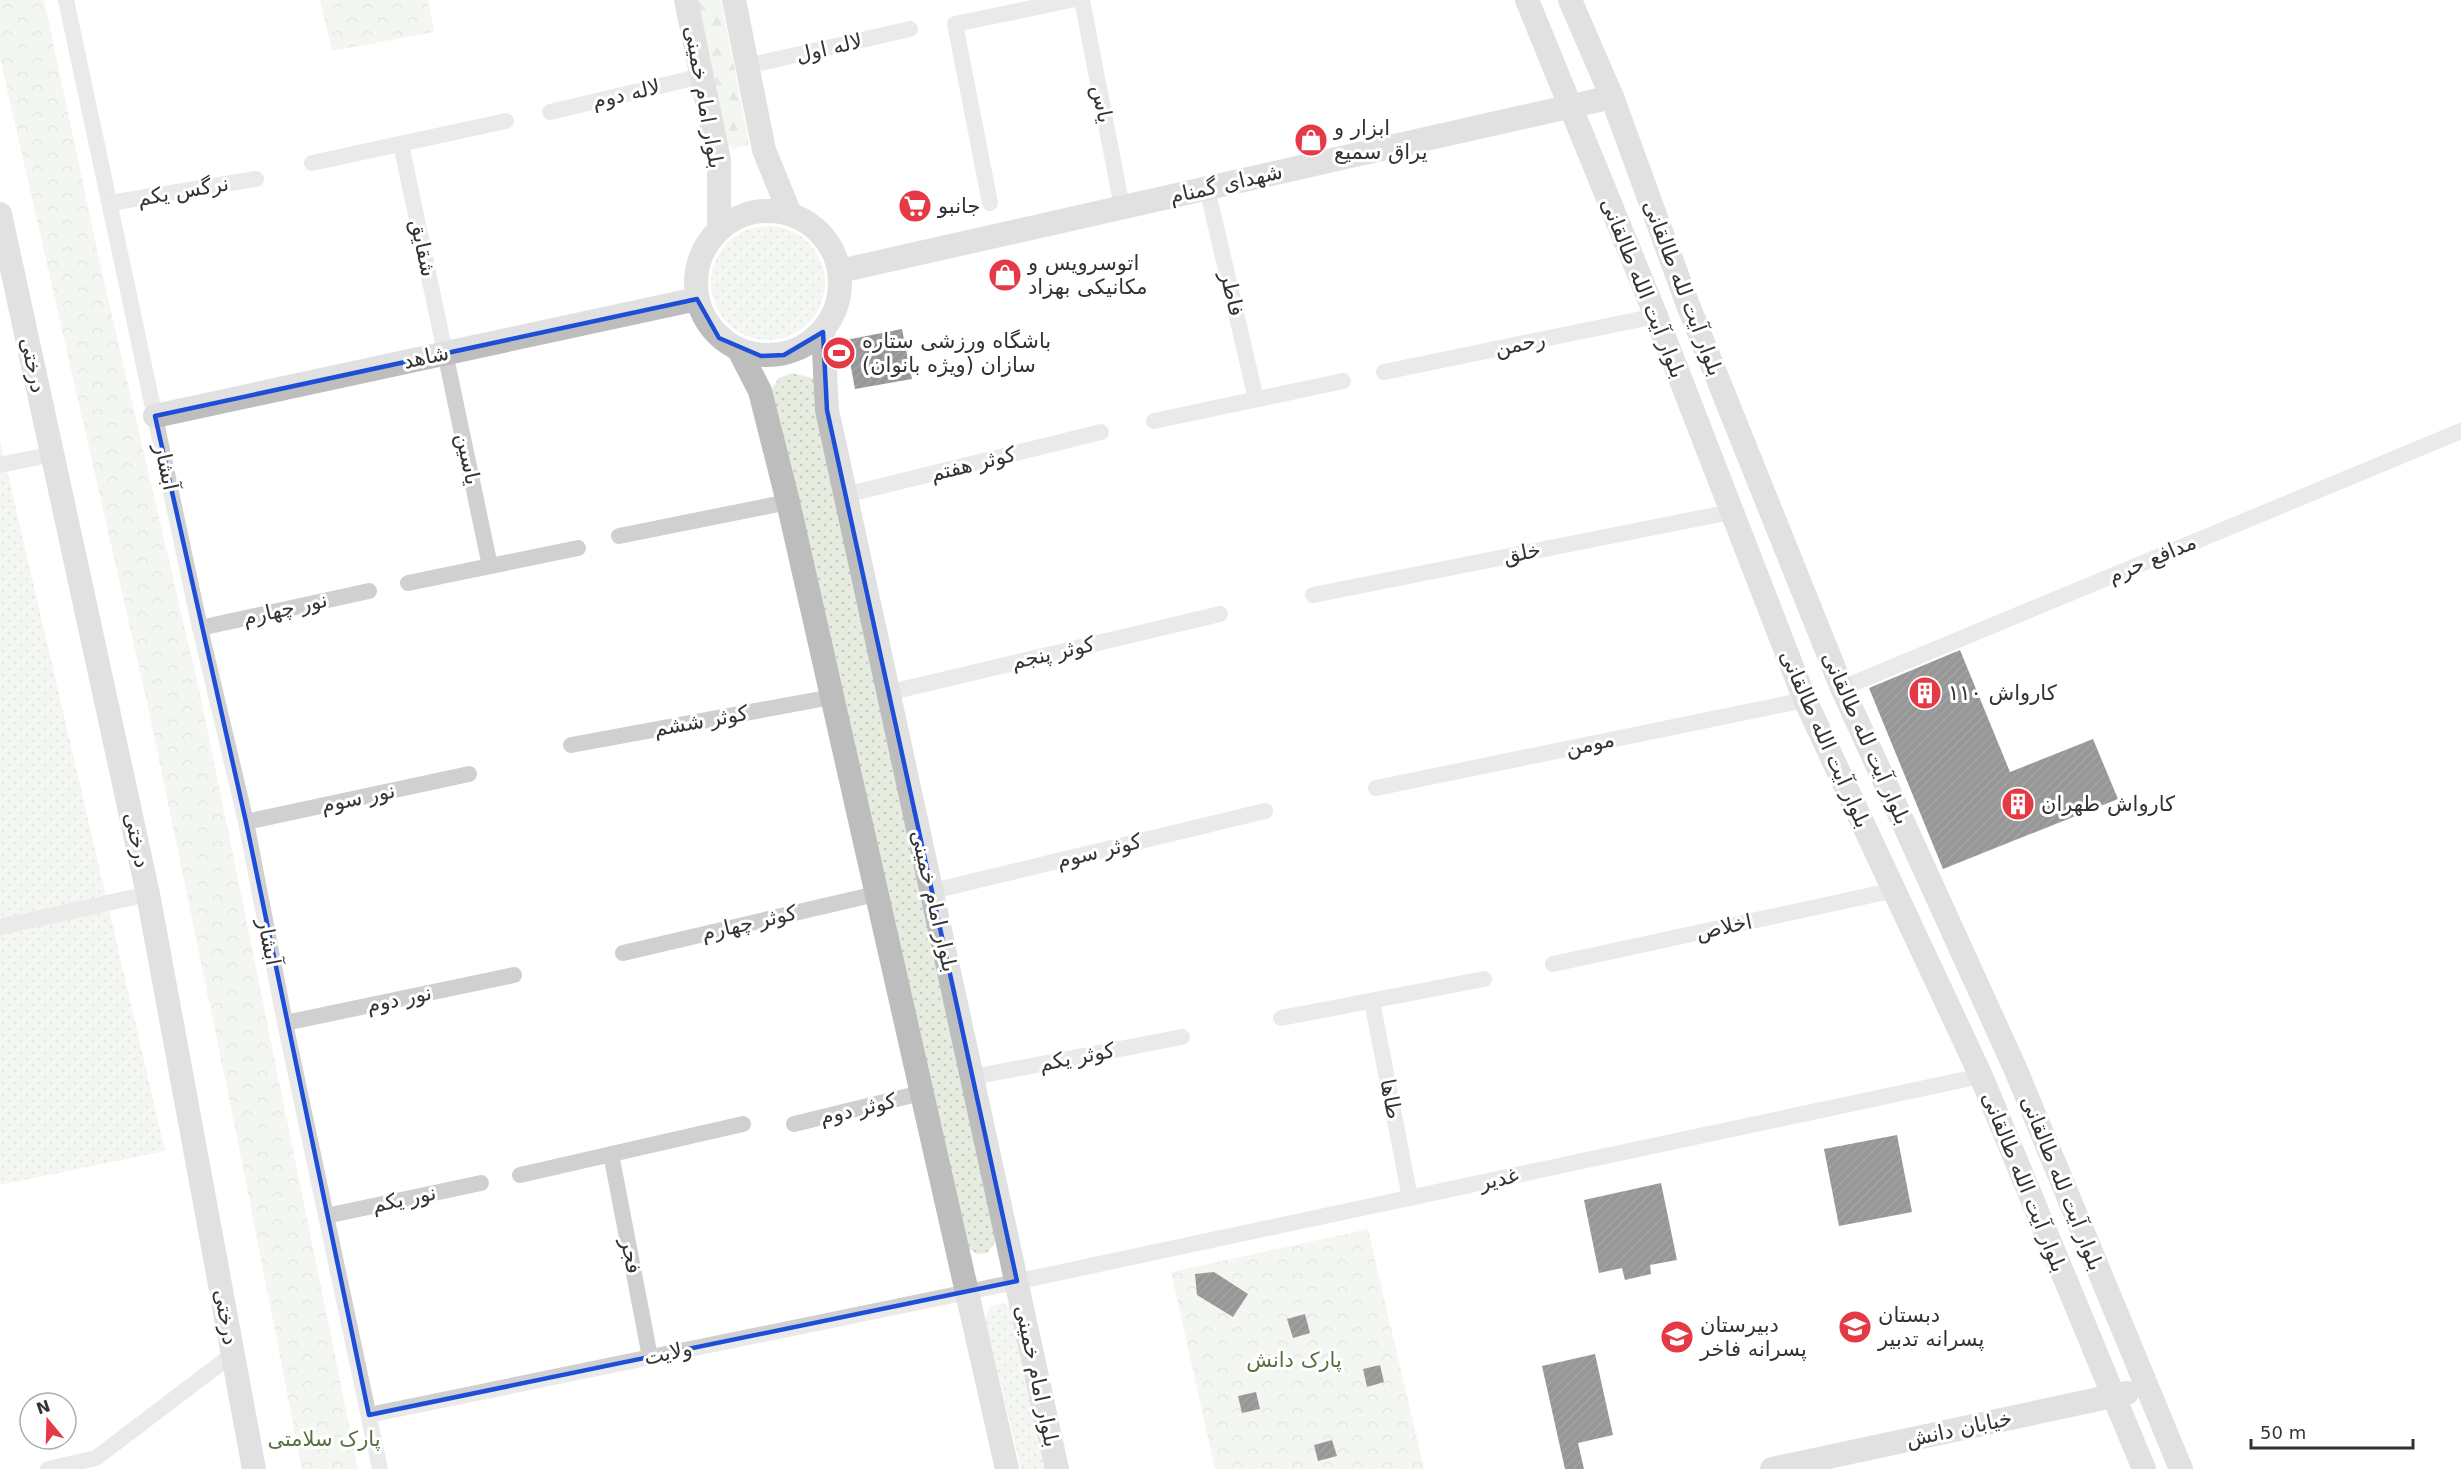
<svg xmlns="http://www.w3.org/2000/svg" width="2461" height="1469" viewBox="0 0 2461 1469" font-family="'DejaVu Sans','Noto Sans Arabic',sans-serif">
<defs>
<pattern id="grass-dots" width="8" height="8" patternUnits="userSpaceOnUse" patternTransform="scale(1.5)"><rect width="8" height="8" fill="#e6ecdf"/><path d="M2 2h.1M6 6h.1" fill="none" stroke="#c6cbc0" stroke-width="1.8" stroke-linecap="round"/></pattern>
<pattern id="forest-firs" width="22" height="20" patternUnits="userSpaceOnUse" patternTransform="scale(1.5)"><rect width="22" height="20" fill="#e6ecdf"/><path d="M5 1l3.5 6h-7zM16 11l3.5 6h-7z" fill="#c6cbc0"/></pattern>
<pattern id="park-crowns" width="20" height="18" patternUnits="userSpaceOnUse" patternTransform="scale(1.5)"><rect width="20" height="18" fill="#e6ecdf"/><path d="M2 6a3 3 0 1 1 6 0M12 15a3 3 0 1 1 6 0" fill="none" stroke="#c6cbc0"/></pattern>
<pattern id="building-hatch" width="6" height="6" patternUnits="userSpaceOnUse" patternTransform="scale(1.5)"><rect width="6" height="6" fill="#1a1a1a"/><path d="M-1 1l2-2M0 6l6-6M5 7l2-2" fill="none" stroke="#333"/></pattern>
</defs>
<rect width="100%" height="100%" fill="#fff"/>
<g fill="url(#grass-dots)">
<circle cx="768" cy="283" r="57"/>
<polygon points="792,373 816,379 996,1241 987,1253 977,1254 968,1248 769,393 779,378"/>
<polygon points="0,440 165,1151 0,1185"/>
<polygon points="1003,1303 1010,1308 1048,1469 1021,1469 985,1319 990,1307"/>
</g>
<polygon fill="url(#forest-firs)" points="697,0 721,0 748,138 748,145 733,149 725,142"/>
<g fill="url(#park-crowns)">
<polygon points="0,0 44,0 103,277 201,698 358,1469 302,1469 235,1127 149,711 0,58"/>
<polygon points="320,0 428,0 434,32 332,51"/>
<polygon points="1368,1229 1424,1469 1215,1469 1171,1272"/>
</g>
<g fill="url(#building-hatch)">
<polygon points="902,329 912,379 855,389 846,340"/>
<polygon points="1960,650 2010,772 2093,739 2118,799 1943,869 1869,688"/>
<polygon points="1897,1135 1912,1212 1839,1226 1824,1149"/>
<polygon points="1661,1183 1677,1260 1650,1265 1651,1274 1625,1280 1622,1268 1599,1273 1584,1200"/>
<polygon points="1214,1272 1248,1294 1233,1317 1197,1295 1195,1274"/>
<polygon points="1305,1314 1310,1333 1293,1338 1287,1319"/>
<polygon points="1595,1354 1613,1435 1578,1443 1584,1469 1565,1469 1542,1366"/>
<polygon points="1380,1365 1384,1382 1367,1387 1363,1369"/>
<polygon points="1256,1392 1260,1409 1242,1413 1238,1396"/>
<polygon points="1332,1440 1337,1456 1318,1461 1314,1445"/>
</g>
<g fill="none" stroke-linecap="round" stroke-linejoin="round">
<g stroke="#d0d0d0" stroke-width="16">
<polyline points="66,0 200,628 246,822 285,1023 380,1469"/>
<polyline points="1082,0 1122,207"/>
<polyline points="747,66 910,29"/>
<polyline points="550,112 702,76"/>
<polyline points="401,144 490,566"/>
<polyline points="312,163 506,121"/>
<polyline points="1207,188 1256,399"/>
<polyline points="110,203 256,179"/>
<polyline points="990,203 955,24 1071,0"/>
<polyline points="1384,372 1656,316"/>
<polyline points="1154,421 1343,381"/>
<polyline points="0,465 53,454"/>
<polyline points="845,495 1101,432"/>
<polyline points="619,536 788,502"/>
<polyline points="408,583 578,548"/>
<polyline points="1313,595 1731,512"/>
<polyline points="200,628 369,591"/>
<polyline points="1842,688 2461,431"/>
<polyline points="887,693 1220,614"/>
<polyline points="571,745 832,697"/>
<polyline points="1376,788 1805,700"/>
<polyline points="246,822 469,774"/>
<polyline points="933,891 1265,811"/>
<polyline points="0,927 148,894"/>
<polyline points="623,953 876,894"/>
<polyline points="1553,964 1895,890"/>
<polyline points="1372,1001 1410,1198"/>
<polyline points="1281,1018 1484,979"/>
<polyline points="285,1023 514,975"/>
<polyline points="973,1077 1182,1037"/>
<polyline points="794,1124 921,1093"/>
<polyline points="611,1154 650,1357"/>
<polyline points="520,1175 743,1124"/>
<polyline points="326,1216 481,1183"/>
<polyline points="369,1415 968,1292 1981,1076"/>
<polyline points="48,1469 96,1458 233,1354"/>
</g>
<g stroke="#bdbdbd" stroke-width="24">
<polyline points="686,0 719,160 719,230"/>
<polyline points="734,0 764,150 790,214"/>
<polyline points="1527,0 1656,316 1805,700 1981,1076 2144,1469"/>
<polyline points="1570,0 1612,97 1688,305 1842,688 2015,1068 2181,1469"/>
<circle cx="768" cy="283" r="72"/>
<polyline points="0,214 148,894 254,1469"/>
<polyline points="840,271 1612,97"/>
<polyline points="823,332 827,410 1057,1469"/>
<polyline points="739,350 760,391 788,502 1007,1469"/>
<polyline points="155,416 697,299"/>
<polyline points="1772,1469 2127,1393"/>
</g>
</g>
<path d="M0 0H2461V1469H0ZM 697,299 L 719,338 L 761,356 L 784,355 L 823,332 L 827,410 L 1017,1281 L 369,1415 L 246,822 L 155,416 Z" fill="#fff" fill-opacity=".55" fill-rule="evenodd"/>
<path fill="none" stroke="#1d4ed8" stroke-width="4.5" stroke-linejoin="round" d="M 697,299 L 719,338 L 761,356 L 784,355 L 823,332 L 827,410 L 1017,1281 L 369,1415 L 246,822 L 155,416 Z"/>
<defs>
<symbol id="shop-disc" viewBox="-11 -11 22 22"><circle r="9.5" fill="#e63946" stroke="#fff"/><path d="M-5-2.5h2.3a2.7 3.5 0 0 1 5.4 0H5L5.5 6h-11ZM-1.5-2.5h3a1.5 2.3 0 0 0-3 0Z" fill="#fff"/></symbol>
<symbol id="supermarket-disc" viewBox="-11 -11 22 22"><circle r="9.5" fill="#e63946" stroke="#fff"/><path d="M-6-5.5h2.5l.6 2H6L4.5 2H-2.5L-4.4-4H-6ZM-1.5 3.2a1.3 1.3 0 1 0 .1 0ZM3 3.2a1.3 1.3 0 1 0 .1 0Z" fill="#fff"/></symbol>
<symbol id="stadium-disc" viewBox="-11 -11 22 22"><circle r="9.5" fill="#e63946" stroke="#fff"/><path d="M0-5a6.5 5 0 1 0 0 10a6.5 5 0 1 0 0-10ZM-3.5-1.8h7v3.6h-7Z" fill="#fff"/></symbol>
<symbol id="building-disc" viewBox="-11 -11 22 22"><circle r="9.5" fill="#e63946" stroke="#fff"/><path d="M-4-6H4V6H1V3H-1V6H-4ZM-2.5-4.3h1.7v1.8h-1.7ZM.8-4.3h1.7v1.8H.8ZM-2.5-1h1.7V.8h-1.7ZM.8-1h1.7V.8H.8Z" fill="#fff"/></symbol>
<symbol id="school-disc" viewBox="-11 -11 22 22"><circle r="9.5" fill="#e63946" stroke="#fff"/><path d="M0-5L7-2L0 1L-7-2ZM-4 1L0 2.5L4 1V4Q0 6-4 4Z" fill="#fff"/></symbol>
</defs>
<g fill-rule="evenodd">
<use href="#shop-disc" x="1292" y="121" width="38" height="38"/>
<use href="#supermarket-disc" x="896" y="187" width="38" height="38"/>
<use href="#shop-disc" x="986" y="256" width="38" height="38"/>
<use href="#stadium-disc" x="820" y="334" width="38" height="38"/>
<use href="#building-disc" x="1906" y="674" width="38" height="38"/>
<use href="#building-disc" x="1999" y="785" width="38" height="38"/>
<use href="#school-disc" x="1836" y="1308" width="38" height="38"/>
<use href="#school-disc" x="1658" y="1318" width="38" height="38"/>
</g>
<g text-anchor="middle" stroke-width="6" stroke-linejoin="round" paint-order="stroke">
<g font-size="21" fill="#333" stroke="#fff">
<text transform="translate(829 48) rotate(-13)" y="7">لاله اول</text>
<text transform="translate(626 94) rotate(-13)" y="7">لاله دوم</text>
<text transform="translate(704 97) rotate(80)" y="7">بلوار امام خمینی</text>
<text transform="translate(1102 104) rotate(79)" y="7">یاس</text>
<text transform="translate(1226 184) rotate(-13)" y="7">شهدای گمنام</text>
<text transform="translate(183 191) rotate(-10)" y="7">نرگس یکم</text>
<text transform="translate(423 248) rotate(78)" y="7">شقایق</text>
<text transform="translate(1643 288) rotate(68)" y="7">بلوار آیت الله طالقانی</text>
<text transform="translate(1683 288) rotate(69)" y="7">بلوار آیت لله طالقانی</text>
<text transform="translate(1232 294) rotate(77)" y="7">فاطر</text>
<text transform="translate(1520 344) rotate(-12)" y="7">رحمن</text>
<text transform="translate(426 357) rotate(-12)" y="7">شاهد</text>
<text transform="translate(33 365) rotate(78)" y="7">درختی</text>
<text transform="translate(468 459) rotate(78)" y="7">یاسین</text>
<text transform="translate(973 464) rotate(-14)" y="7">کوثر هفتم</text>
<text transform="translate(166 467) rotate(78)" y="7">آبشار</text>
<text transform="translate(1522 553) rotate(-11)" y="7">خلق</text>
<text transform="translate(2152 559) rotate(-23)" y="7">مدافع حرم</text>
<text transform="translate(285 609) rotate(-13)" y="7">نور چهارم</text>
<text transform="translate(1053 653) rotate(-13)" y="7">کوثر پنجم</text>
<text transform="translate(701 721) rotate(-10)" y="7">کوثر ششم</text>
<text transform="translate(1866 738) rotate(66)" y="7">بلوار آیت لله طالقانی</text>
<text transform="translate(1825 739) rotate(66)" y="7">بلوار آیت الله طالقانی</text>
<text transform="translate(1590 744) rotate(-12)" y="7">مومن</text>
<text transform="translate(358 798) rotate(-12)" y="7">نور سوم</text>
<text transform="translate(137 840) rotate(78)" y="7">درختی</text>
<text transform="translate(1099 851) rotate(-14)" y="7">کوثر سوم</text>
<text transform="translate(934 901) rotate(77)" y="7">بلوار امام خمینی</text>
<text transform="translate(749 923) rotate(-13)" y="7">کوثر چهارم</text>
<text transform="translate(1724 927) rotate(-12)" y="7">اخلاص</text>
<text transform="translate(269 942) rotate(79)" y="7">آبشار</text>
<text transform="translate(399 999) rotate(-12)" y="7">نور دوم</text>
<text transform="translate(1077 1057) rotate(-11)" y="7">کوثر یکم</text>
<text transform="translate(1391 1099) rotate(79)" y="7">طاها</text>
<text transform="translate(858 1109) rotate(-13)" y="7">کوثر دوم</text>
<text transform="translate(1499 1179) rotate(-12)" y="7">غدیر</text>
<text transform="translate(2024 1182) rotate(68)" y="7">بلوار آیت الله طالقانی</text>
<text transform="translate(2062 1183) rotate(68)" y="7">بلوار آیت لله طالقانی</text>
<text transform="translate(404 1199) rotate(-12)" y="7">نور یکم</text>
<text transform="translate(631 1256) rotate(79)" y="7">فجر</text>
<text transform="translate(226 1317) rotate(80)" y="7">درختی</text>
<text transform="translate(668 1353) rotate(-12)" y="7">ولایت</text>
<text transform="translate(1037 1376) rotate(78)" y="7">بلوار امام خمینی</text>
<text transform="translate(1959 1429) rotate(-12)" y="7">خیابان دانش</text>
</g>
<g font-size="21" fill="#333" stroke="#fff" text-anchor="start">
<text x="1334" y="135">ابزار و<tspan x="1334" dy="24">يراق سميع</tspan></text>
<text x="938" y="213">جانبو</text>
<text x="1028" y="270">اتوسرویس و<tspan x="1028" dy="24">مکانیکی بهزاد</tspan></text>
<text x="862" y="348">باشگاه ورزشی ستاره<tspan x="862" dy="24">سازان (ویژه بانوان)</tspan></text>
<text x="1948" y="700">کارواش ۱۱۰</text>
<text x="2041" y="811">کارواش طهران</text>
<text x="1878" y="1322">دبستان<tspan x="1878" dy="24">پسرانه تدبیر</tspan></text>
<text x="1700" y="1332">دبیرستان<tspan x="1700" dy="24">پسرانه فاخر</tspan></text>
</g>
<g font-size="21" fill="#56703f" stroke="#fff">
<text x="1294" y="1367">پارک دانش</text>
<text x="324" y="1446">پارک سلامتی</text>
</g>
</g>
<g transform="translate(48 1421) rotate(341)"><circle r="28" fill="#ffffff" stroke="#adadad" stroke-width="1.5"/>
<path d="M0-4.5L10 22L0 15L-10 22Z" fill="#e63946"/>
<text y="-9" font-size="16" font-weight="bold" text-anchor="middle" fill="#333333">N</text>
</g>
<path d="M2251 1439v9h162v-9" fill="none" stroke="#333333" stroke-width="3"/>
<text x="2260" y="1439" font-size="18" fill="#333333" stroke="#ffffff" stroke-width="4.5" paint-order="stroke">50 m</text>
</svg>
